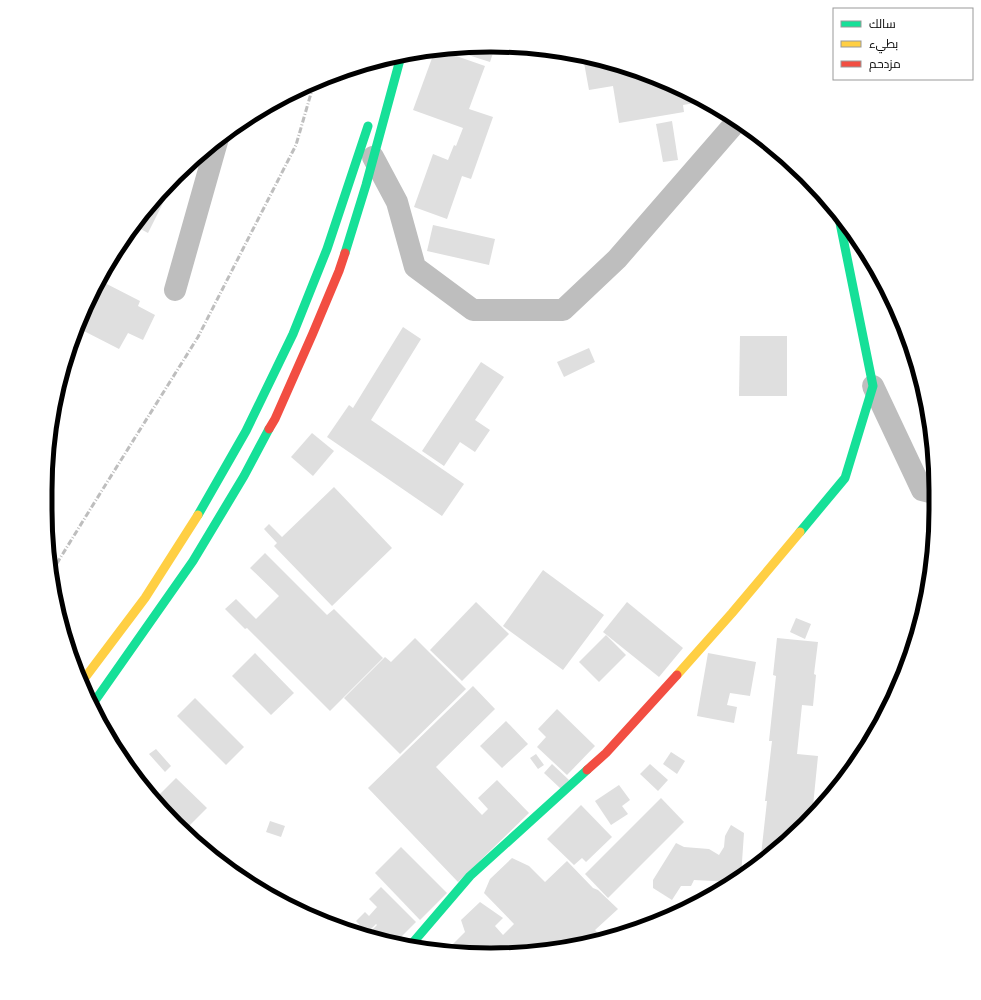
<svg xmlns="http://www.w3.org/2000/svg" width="981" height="1000" viewBox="0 0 981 1000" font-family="'Fira Sans',Cairo,sans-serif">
<rect width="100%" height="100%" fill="#fff"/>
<g fill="#dfdfdf">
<polygon points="468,46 495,47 490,62 465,54"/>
<polygon points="435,50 439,50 485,66 469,109 493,117 471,179 462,176 447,219 414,207 433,154 448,160 454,145 456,146 463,128 413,110"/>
<polygon points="583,57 634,69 706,101 683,105 684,112 619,123 613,86 589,90"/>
<polygon points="672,121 678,160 663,162 656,124"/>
<polygon points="166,187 170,189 148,233 135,226 156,197"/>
<polygon points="433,225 495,239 489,265 427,251"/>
<polygon points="99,280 140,301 138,306 155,315 143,340 128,333 119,349 78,328"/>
<polygon points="403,327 421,339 371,420 464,484 442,516 327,437 349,405 353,408"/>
<polygon points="740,336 787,336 787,396 739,396"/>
<polygon points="589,348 595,362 564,377 557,362"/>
<polygon points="481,362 504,377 475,420 490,430 475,452 460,442 444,466 422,451"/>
<polygon points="312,433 334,451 313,476 291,457"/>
<polygon points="334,487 392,548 332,606 274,546 277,543 264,529 269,524 282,537"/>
<polygon points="265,553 327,615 334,609 383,658 330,711 247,628 245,629 225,609 236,599 256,619 279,596 250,568"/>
<polygon points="543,570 604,615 563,670 503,626"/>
<polygon points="476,602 509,634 462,681 430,650"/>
<polygon points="627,602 683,648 659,677 603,632"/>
<polygon points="796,618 811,624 805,639 790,632"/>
<polygon points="606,635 626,655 599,682 579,662"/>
<polygon points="415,638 466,689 400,754 344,698 385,657 391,662"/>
<polygon points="777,638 818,642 814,674 816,675 813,706 802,705 797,754 818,756 812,816 760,864 767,801 765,801 772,741 769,741 776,676 773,675"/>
<polygon points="255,653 294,693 271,715 232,676"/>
<polygon points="708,653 756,662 750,696 730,693 727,705 737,707 734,723 697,716"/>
<polygon points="473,686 495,709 436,767 482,815 488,809 478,798 497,780 529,813 458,882 368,788"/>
<polygon points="195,698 244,747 226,765 177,716"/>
<polygon points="557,709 595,746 567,775 537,747 546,737 538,729"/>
<polygon points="506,721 528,744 502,768 480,746"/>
<polygon points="156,749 171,766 165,772 149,754"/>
<polygon points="671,752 685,761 677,774 663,764"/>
<polygon points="536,754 544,765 538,769 530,758"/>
<polygon points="552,764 569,780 561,789 544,773"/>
<polygon points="650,764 668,780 658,791 640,774"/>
<polygon points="176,778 207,808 184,831 176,825 155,799"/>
<polygon points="619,785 630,800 622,806 628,814 611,825 595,801"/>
<polygon points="661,798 684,822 608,898 585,874"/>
<polygon points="581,805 612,837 586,862 582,858 574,865 547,839"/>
<polygon points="270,821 285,826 281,837 266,832"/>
<polygon points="731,825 744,833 741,876 731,882 694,880 691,886 681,886 672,900 653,888 653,880 676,843 684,847 709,849 719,855 724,847 725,836"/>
<polygon points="401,847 447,893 420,920 375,873"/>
<polygon points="512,858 529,866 545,882 567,861 593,888 598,890 618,909 595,930 603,939 602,940 519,954 445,952 465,932 461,920 480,902 503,918 495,926 503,935 514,924 484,893 490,879"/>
<polygon points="381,887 416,922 395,943 368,936 367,935 377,925 376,924 367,933 356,921 365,912 369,916 377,907 369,899"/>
</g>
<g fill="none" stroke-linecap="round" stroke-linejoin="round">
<g stroke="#bebebe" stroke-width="22">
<polyline points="373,157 397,202 415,267 473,310 563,310 617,259 737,121"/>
<polyline points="175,290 218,138"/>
<polyline points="873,386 922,490 934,493"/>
</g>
<g stroke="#16e098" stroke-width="9">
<polyline points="345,253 366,185 401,56"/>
<polyline points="198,515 246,431 293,334 327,249 368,126"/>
<polyline points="800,532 845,478 873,386 838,213"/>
<polyline points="92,705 193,561 244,476 269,429"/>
<polyline points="410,946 470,876 587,770"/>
</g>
<g stroke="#ffcf43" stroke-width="9">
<polyline points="677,675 732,613 800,532"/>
<polyline points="81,683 145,598 198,515"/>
</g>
<g stroke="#f24e42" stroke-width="9">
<polyline points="269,429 275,419 313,333 339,271 345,253"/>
<polyline points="587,770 606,753 677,675"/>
</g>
<polyline stroke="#bebebe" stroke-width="3" stroke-dasharray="6 2 1 2" stroke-linecap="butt" points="51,573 91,508 198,337 296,145 314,83"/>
</g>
<path d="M0 0H981V1000H0ZM490 52H491A438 438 0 0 1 929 490V510A438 438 0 0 1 491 948H490A438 438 0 0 1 52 510V490A438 438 0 0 1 490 52Z" fill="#fff" fill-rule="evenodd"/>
<path fill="none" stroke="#000" stroke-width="5" d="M490 52H491A438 438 0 0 1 929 490V510A438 438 0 0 1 491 948H490A438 438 0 0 1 52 510V490A438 438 0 0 1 490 52Z"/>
<rect x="833" y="8" width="140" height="72" fill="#ffffff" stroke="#999999"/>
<rect x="841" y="21" width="20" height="6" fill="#16e098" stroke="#999999"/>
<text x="869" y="28" font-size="12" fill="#000000">سالك</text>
<rect x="841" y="41" width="20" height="6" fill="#ffcf43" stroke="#999999"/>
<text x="869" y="48" font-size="12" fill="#000000">بطيء</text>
<rect x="841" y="61" width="20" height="6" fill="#f24e42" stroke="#999999"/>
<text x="869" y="68" font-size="12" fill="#000000">مزدحم</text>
</svg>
